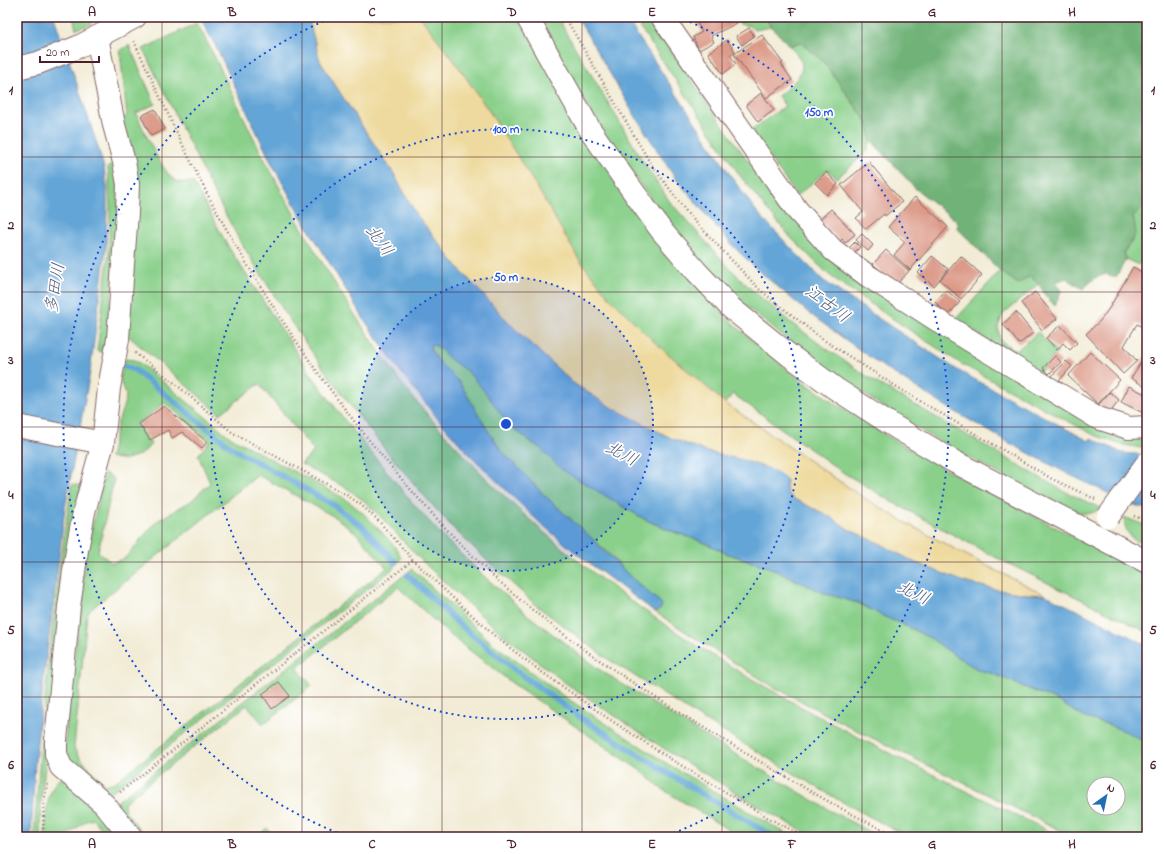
<svg xmlns="http://www.w3.org/2000/svg" width="1164" height="854" viewBox="0 0 1164 854" font-family="'Indie Flower','Klee One',sans-serif">
<rect width="100%" height="100%" fill="#fff"/>
<filter id="ink" filterUnits="userSpaceOnUse"><feTurbulence type="fractalNoise" baseFrequency=".025" numOctaves="2"/><feDisplacementMap in="SourceGraphic" scale="8" xChannelSelector="R" yChannelSelector="G"/><feConvolveMatrix kernelMatrix="1 2 1 2 8 2 1 2 1" color-interpolation-filters="sRGB"/></filter>
<filter id="wash" filterUnits="userSpaceOnUse"><feTurbulence type="fractalNoise" baseFrequency=".012" numOctaves="4" result="noise"/><feDisplacementMap in="SourceGraphic" scale="16" xChannelSelector="R" yChannelSelector="G"/><feGaussianBlur stdDeviation="0.9" result="paint"/><feColorMatrix in="noise" values="0 0 0 0 0 0 0 0 0 0 0 0 0 0 0 0 0 1.4 0 .05"/><feComposite in="paint" operator="in"/></filter>
<g filter="url(#wash)">
<rect width="100%" height="100%" fill="#f2ecd6"/>
<g fill="#8ad08b" stroke="#6a785b" fill-rule="evenodd">
<polygon points="73,17 90,17 92,24 76,29"/>
<path d="M 421,17 L 516,17 L 725,316 C 749,338 774,360 801,380 C 869,428 941,468 1015,506 C 1059,529 1103,552 1147,574 L 1147,632 L 993,556 L 896,504 L 844,473 L 733,394 L 725,403 L 651,339 L 609,297 L 578,258 L 538,189 L 491,114 L 455,62 L 424,22 Z"/>
<path d="M 537,17 L 557,17 L 647,168 L 670,202 L 726,264 L 750,288 L 790,322 L 821,345 L 877,383 L 1060,489 L 1100,508 C 1093,514 1089,514 1080,513 L 1018,484 L 958,452 L 903,420 L 811,359 L 737,299 L 715,277 L 670,227 L 595,120 Z"/>
<polygon points="633,17 648,17 733,140 782,207 1126,437 1147,441 1147,449 1119,444 1094,435 963,365 884,313 829,275 793,240 763,205 741,177"/>
<polygon points="736,17 765,17 771,27 754,30 750,26 739,24"/>
<path d="M 197,23 C 223,70 243,119 268,166 C 305,237 347,306 393,371 C 410,396 431,419 452,442 C 542,543 653,623 771,690 C 865,744 964,789 1061,837 L 908,837 L 837,799 L 702,719 L 605,657 L 537,606 L 495,568 L 454,529 L 421,492 L 388,453 L 354,410 L 321,365 L 289,319 L 240,241 L 213,191 L 143,49 Z"/>
<path d="M 800,42 L 823,61 L 867,122 L 871,140 L 866,153 L 837,178 L 827,170 L 797,196 L 750,131 L 785,106 L 778,96 C 788,87 808,74 800,59 C 797,54 793,50 790,46 Z"/>
<path d="M 129,45 L 155,104 L 136,113 C 143,128 163,176 178,182 C 182,183 189,182 193,182 L 229,248 L 310,373 L 343,418 L 410,500 L 444,538 L 486,578 L 529,616 L 597,668 L 695,730 L 831,811 L 879,837 L 814,837 L 770,813 L 672,754 L 567,684 L 501,633 L 455,592 L 417,556 L 380,516 L 364,501 L 348,489 L 301,464 L 314,451 L 259,384 L 220,414 L 127,335 L 122,119 L 127,116 L 120,51 Z"/>
<polygon points="115,164 118,183 118,213 108,333 104,352 97,351 109,249 110,207 108,167"/>
<polygon points="1147,204 1147,256 1138,265 1126,259 1124,252 1132,241 1133,217"/>
<polygon points="1000,271 1018,284 1030,276 1039,284 1003,314 998,327 1000,340 1016,351 1038,332 1057,353 1039,373 955,320"/>
<path d="M 431,344 L 438,347 L 451,360 L 468,372 L 485,391 L 510,426 L 541,449 L 561,469 L 644,519 L 674,532 L 701,541 L 726,553 L 771,568 L 798,581 L 824,593 L 858,603 L 885,617 L 906,626 L 932,639 L 954,655 L 979,670 L 991,673 L 1058,701 L 1085,718 L 1107,724 L 1127,732 L 1147,743 L 1147,837 L 1074,837 L 856,730 L 774,687 L 709,647 L 655,612 L 661,609 L 609,554 L 586,533 L 545,496 L 501,450 L 487,429 L 460,383 L 440,363 L 430,349 ZM 1094,784 L 1118,784 L 1118,808 L 1094,808 Z"/>
<path d="M 124,359 L 134,360 L 141,364 L 230,437 L 342,497 C 360,509 373,522 387,538 C 393,544 398,550 401,558 L 394,568 L 112,791 L 101,794 L 68,762 L 64,749 L 86,551 L 105,473 L 114,479 L 98,552 L 112,563 L 125,558 L 157,521 L 191,501 L 210,483 L 198,455 L 210,441 L 165,403 L 137,424 L 151,444 L 142,454 L 124,460 L 110,457 L 118,423 L 125,401 L 126,395 L 120,381 ZM 258,475 L 333,516 L 346,525 L 356,533 L 387,568 L 115,782 L 105,785 L 81,759 L 74,748 L 87,615 L 91,609 Z"/>
<path d="M 72,484 L 81,486 L 46,758 L 41,800 L 40,837 L 34,837 C 42,719 53,601 72,484 Z"/>
<path d="M 1124,517 L 1147,526 L 1147,538 L 1137,542 C 1128,536 1124,527 1124,517 Z"/>
<polygon points="412,569 492,643 562,695 666,763 792,837 740,837 659,787 644,773 512,683 450,635 398,587 297,668 312,686 263,724 247,705 128,799 124,804 125,811 146,837 139,837 115,804 119,800"/>
<path d="M 60,778 L 65,780 L 122,837 L 109,837 L 93,819 L 86,821 L 65,837 L 45,837 C 46,819 45,791 60,778 Z"/>
<polygon points="267,828 275,837 270,837 266,833 262,837 256,837"/>
</g>
<path fill="#6fb277" stroke="#5c6851" d="M 765,17 L 1147,17 L 1147,204 L 1133,217 C 1138,235 1135,237 1124,252 L 1126,259 L 1116,277 L 1106,274 L 1095,278 L 1083,289 L 1066,278 L 1056,282 L 1061,291 L 1055,306 L 1045,295 L 1039,284 L 1030,276 L 1018,284 L 1000,271 L 957,228 L 958,222 L 916,189 L 871,140 L 867,122 L 823,61 L 800,42 L 790,46 L 771,27 Z"/>
<polygon fill="#eeda9e" stroke="#9c7c64" points="308,17 421,17 424,22 455,62 491,114 538,189 578,258 609,297 651,339 725,403 861,496 906,523 981,563 1046,595 1028,594 999,590 967,583 914,562 881,544 848,529 829,516 794,499 788,494 786,488 787,480 778,473 767,468 743,460 707,452 671,438 609,406 573,383 515,329 461,271 416,214 394,174 344,99 320,61"/>
<g fill="#63a5d7" stroke="#566281">
<polygon points="17,17 54,17 73,72 97,144 104,168 107,188 107,206 106,248 90,372 65,508 44,676 35,762 31,837 17,837"/>
<polygon points="200,17 308,17 320,61 344,99 394,174 416,214 461,271 515,329 573,383 609,406 671,438 707,452 743,460 767,468 778,473 787,480 786,488 788,494 794,499 829,516 848,529 881,544 914,562 967,583 999,590 1028,594 1046,595 1147,645 1147,743 1127,732 1107,724 1085,718 1058,701 991,673 979,670 954,655 932,639 906,626 885,617 858,603 824,593 798,581 771,568 726,553 701,541 674,532 644,519 561,469 541,449 510,426 485,392 468,372 451,360 438,347 431,344 430,349 440,363 460,383 487,429 501,450 545,496 586,533 633,579 662,604 661,609 655,612 577,554 538,521 469,454 437,418 400,371 365,321 302,218 271,162 216,47"/>
<polygon points="577,17 625,17 735,182 757,212 788,245 824,281 881,320 959,371 1089,441 1091,438 1122,453 1147,455 1147,509 1131,504 1068,474 1006,441 947,407 885,368 846,340 810,314 759,271 733,246 675,178 629,106"/>
</g>
<g fill="none" stroke-linecap="round" stroke-linejoin="round">
<g stroke="#63a5d7" stroke-width="6">
<polyline points="124,366 135,370 232,448 332,504 363,527 395,562"/>
<polyline points="408,575 460,625 522,675 587,722 661,769 774,837"/>
</g>
</g>
<g id="blocks">
<g fill="#dc9a88">
<polygon points="694,17 734,17 737,23 711,36 714,42 699,50 693,37 702,32"/>
<polygon points="749,28 754,36 742,45 736,36"/>
<polygon points="762,35 783,63 781,64 792,80 766,98 734,54"/>
<polygon points="727,40 735,51 730,55 736,64 723,74 708,53"/>
<polygon points="761,93 774,110 758,122 746,105"/>
<polygon points="155,109 165,129 151,136 141,116"/>
<polygon points="869,162 902,202 885,216 884,214 866,229 856,218 863,212 841,185"/>
<polygon points="826,172 838,184 827,195 815,183"/>
<polygon points="915,197 948,227 910,270 894,255 905,242 888,227"/>
<polygon points="831,209 855,234 845,243 842,239 840,241 819,220"/>
<polygon points="862,234 873,245 868,251 856,240"/>
<polygon points="855,242 860,247 854,253 849,248"/>
<polygon points="886,250 909,271 898,283 890,276 888,278 873,264"/>
<polygon points="932,256 948,269 934,286 918,273"/>
<polygon points="961,256 982,275 961,299 940,280"/>
<polygon points="1133,267 1147,275 1147,329 1137,324 1124,346 1137,361 1123,374 1086,334 1100,321 1110,307"/>
<polygon points="946,290 960,302 948,315 935,302"/>
<polygon points="1035,292 1057,319 1042,330 1021,303"/>
<polygon points="1016,312 1033,333 1019,344 1003,324"/>
<polygon points="1060,325 1077,343 1070,350 1063,343 1057,350 1046,338"/>
<polygon points="1090,352 1120,380 1098,404 1068,376"/>
<polygon points="1147,353 1147,388 1131,378"/>
<polygon points="1055,356 1061,362 1049,374 1043,368"/>
<polygon points="1066,361 1072,366 1058,382 1052,376"/>
<polygon points="1129,386 1147,395 1147,410 1145,414 1121,402"/>
<polygon points="1110,392 1119,400 1108,414 1098,405"/>
<polygon points="164,406 207,442 202,448 182,432 172,438 168,430 150,440 139,424"/>
<polygon points="279,682 290,696 272,709 262,694"/>
</g>
</g>
</g>
<g filter="url(#ink)">
<use href="#blocks" fill-opacity="0" stroke="#856767" stroke-width="1"/>
<g fill="none" stroke-linecap="round" stroke-linejoin="round">
<defs>
<g id="minor">
<polyline points="662,17 797,210 833,250 868,276 943,324 1098,418 1129,428 1147,427"/>
<polyline points="97,37 114,125 124,162 128,184 127,213 123,264 118,339 109,388 103,443 84,512 77,550 69,607 56,740 56,754 61,767 104,804 131,837"/>
<polyline points="17,426 103,443"/>
</g>
<g id="tertiary">
<polyline points="527,17 589,128 620,173 661,230 696,271 731,308 789,355 836,389 897,428 953,461 1147,562"/>
<polyline points="17,68 38,63 78,47 135,17"/>
</g>
</defs>
<use href="#minor" stroke="#856767" stroke-width="24"/>
<use href="#tertiary" stroke="#856767" stroke-width="24"/>
<g stroke="#856767" stroke-width="2.5" stroke-dasharray="1 3" stroke-linecap="butt">
<polyline points="565,17 649,161 688,214 760,290 822,339 908,394 1052,479 1095,499"/>
<polyline points="17,23 32,17"/>
<path d="M 134,41 C 166,110 197,179 235,244 C 283,326 337,404 399,476 C 440,524 485,572 535,612 C 600,664 671,708 742,751 C 773,769 804,788 835,805 C 855,816 875,826 896,837"/>
<polyline points="135,353 172,381 233,433 345,494 360,504 376,518 413,560 451,596 497,638 539,670 606,717 669,758 767,817 804,837"/>
<polyline points="1134,516 1147,521"/>
<polyline points="120,792 413,560"/>
<polyline points="43,837 44,800 48,783"/>
</g>
<use href="#minor" stroke="#fff" stroke-width="22"/>
<use href="#tertiary" stroke="#fff" stroke-width="22"/>
<defs>
<polyline id="minor-bridge" points="1108,517 1147,463"/>
</defs>
<use href="#minor-bridge" stroke="#856767" stroke-width="24" stroke-linecap="butt"/>
<use href="#minor-bridge" stroke="#fff" stroke-width="22"/>
</g>
</g>
<path fill="none" stroke="#4a1f2b" stroke-width="1" stroke-opacity="0.55" d="M 162,17 L 162,837M 302,17 L 302,837M 442,17 L 442,837M 582,17 L 582,837M 722,17 L 722,837M 862,17 L 862,837M 1002,17 L 1002,837M 17,157 L 1147,157M 17,292 L 1147,292M 17,427 L 1147,427M 17,562 L 1147,562M 17,697 L 1147,697"/>
<circle cx="506" cy="424" r="147" fill="#1d4ed8" fill-opacity=".12"/>
<g fill="none" stroke="#1d4ed8" stroke-width="2" stroke-dasharray="2 4">
<circle cx="506" cy="424" r="147"/>
<circle cx="506" cy="424" r="295"/>
<path d="M348 837A442 442 0 0 1 333 17M679 17A442 442 0 0 1 664 837"/>
</g>
<g text-anchor="middle" stroke-width="3.5" stroke-linejoin="round" paint-order="stroke">
<g font-size="17" font-style="italic" fill="#555b78" stroke="#fff">
<text transform="translate(380 240) rotate(54)" y="6">北川</text>
<text transform="translate(54 288) rotate(-81)" y="6">多田川</text>
<text transform="translate(828 303) rotate(37)" y="6">江古川</text>
<text transform="translate(622 453) rotate(28)" y="6">北川</text>
<text transform="translate(914 592) rotate(26)" y="6">北川</text>
</g>
</g>
<circle cx="506" cy="424" r="6" fill="#1d4ed8" stroke="#fff" stroke-width="2"/>
<g font-size="12" text-anchor="middle" font-weight="bold" fill="#1d4ed8" stroke="#fff" stroke-width="3.5" stroke-linejoin="round" paint-order="stroke">
<text x="819" y="116">150 m</text>
<text x="506" y="133">100 m</text>
<text x="506" y="281">50 m</text>
</g>
<rect width="1164" height="854" fill="none" stroke="#fff" stroke-width="44"/>
<g transform="translate(1106 796) rotate(33)"><circle r="19" fill="#ffffff" stroke="#b7a5aa"/>
<path d="M0-3L7 15L0 10L-7 15Z" fill="#1f6fb2"/>
<text y="-6" font-size="11" font-weight="bold" text-anchor="middle" fill="#4a1f2b">N</text>
</g>
<path d="M40 56v6h59v-6" fill="none" stroke="#4a1f2b" stroke-width="2"/>
<text x="46" y="56" font-size="12" fill="#4a1f2b" stroke="#ffffff" stroke-width="3" paint-order="stroke">20 m</text>
<rect x="22" y="22" width="1120" height="810" fill="none" stroke="#4a1f2b" stroke-width="1.5"/>
<g font-size="13" text-anchor="middle" font-weight="bold" fill="#4a1f2b">
<text x="92" y="16">A</text>
<text x="232" y="16">B</text>
<text x="372" y="16">C</text>
<text x="512" y="16">D</text>
<text x="652" y="16">E</text>
<text x="792" y="16">F</text>
<text x="932" y="16">G</text>
<text x="1072" y="16">H</text>
<text x="11" y="94">1</text>
<text x="1153" y="94">1</text>
<text x="11" y="229">2</text>
<text x="1153" y="229">2</text>
<text x="11" y="364">3</text>
<text x="1153" y="364">3</text>
<text x="11" y="499">4</text>
<text x="1153" y="499">4</text>
<text x="11" y="634">5</text>
<text x="1153" y="634">5</text>
<text x="11" y="769">6</text>
<text x="1153" y="769">6</text>
<text x="92" y="848">A</text>
<text x="232" y="848">B</text>
<text x="372" y="848">C</text>
<text x="512" y="848">D</text>
<text x="652" y="848">E</text>
<text x="792" y="848">F</text>
<text x="932" y="848">G</text>
<text x="1072" y="848">H</text>
</g>
</svg>
